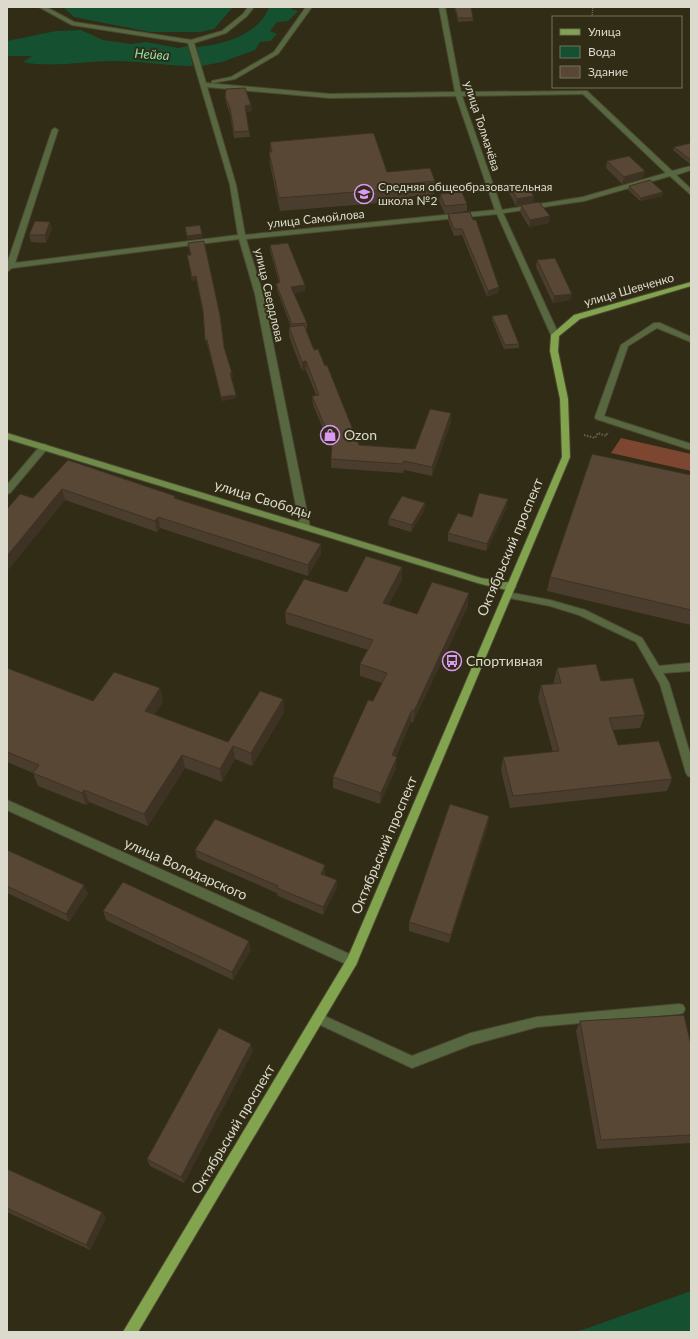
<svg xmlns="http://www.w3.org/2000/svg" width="698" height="1339" viewBox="0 0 698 1339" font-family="Lato,sans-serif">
<rect width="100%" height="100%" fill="#302c15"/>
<polygon fill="#7d4631" points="621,438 691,454 691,471 611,453"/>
<g fill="#155131">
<polygon points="63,7 233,7 214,29 200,32 150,32 74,17"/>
<path d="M 269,7 L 292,7 L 291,9 L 298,11 L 288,21 L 277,22 L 270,31 L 277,34 L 270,41 L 260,42 L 255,50 L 222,62 L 201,66 L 197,47 C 223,45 259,35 269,7 Z"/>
<path d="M 81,30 L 103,40 L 131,44 L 146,42 L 178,48 L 188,46 L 193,66 C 167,66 141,61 115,61 C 85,61 53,68 23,62 L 32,56 L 7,56 L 7,41 L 56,31 Z"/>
<polygon points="691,1291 691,1332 574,1332 588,1328"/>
</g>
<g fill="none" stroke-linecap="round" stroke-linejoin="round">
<defs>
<g id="lane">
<polygon points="507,592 550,600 585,610 642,638 659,666 691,663 691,671 663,673 669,683 691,757 691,777 688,776 686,773 660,684 636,642 579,615 550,606 504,597 503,595 504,593"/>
<polygon points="679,1004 683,1005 685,1009 683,1013 679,1014 537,1027 471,1045 412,1068 314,1022 312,1018 314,1014 318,1013 412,1056 471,1033 537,1017"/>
</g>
<g id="street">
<path d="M 39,7 L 46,7 L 74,22 L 191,40 L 222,31 L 243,14 L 248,7 L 254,7 L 247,16 L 226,33 L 194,43 L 206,83 L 330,94 L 455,92 L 439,7 L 445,7 L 461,92 L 587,91 L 672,171 L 691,166 L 691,170 L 676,175 L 691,189 L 691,195 L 670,176 L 584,201 L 503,213 L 559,335 L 555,337 L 551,335 L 497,214 L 246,239 L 263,294 L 310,527 L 305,530 L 300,527 L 255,294 L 239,239 L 12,268 L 7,272 L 7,264 L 52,130 L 55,128 L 58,130 L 15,263 L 238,235 L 230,185 L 188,43 L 72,25 ZM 207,87 L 330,98 L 456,96 L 495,210 L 245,235 L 236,185 ZM 583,94 L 666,173 L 583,197 L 502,210 L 462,96 Z"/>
<polygon points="306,7 312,7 278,54 235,79 212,83 212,81 231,77 274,52"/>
<polygon points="654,323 660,323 691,337 691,342 657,328 628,346 604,416 691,444 691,450 596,419 595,417 621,345"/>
<polygon points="44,444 47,445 47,449 10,493 7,494 7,485 41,445"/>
<polygon points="7,800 356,957 358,961 356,965 352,967 348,965 7,810"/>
</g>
<polygon id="secondary" points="7,433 481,578 511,583 516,587 511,591 481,584 7,439"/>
<polygon id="primary" points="691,282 691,286 580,319 559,336 558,351 568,399 570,457 356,965 138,1332 123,1332 348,957 562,457 560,399 550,351 551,335 574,315"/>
</defs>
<use href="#lane" stroke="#4c4832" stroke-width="2"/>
<use href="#street" stroke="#4c4832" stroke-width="2"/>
<use href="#secondary" stroke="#4c4832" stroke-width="2"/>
<use href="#primary" stroke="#4c4832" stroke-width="2"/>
<polyline stroke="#686450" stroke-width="1.5" stroke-dasharray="1 1" stroke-linecap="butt" points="592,17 593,7"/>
<polyline stroke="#686450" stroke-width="2" stroke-dasharray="1.5 1.5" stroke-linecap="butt" points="584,435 595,438 598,433 606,436 608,432"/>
<use href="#lane" fill="#576840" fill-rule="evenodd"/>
<use href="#street" fill="#576840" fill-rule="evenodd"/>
<use href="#secondary" fill="#6f8a49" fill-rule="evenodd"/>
<use href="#primary" fill="#82a44e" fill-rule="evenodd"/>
</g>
<g fill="#4b3d2d">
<polygon points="454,7 471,7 473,18 473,21 458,22"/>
<polygon points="225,97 251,105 252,111 246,112 249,131 250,137 234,138 230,114 226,103"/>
<polygon points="270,142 387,172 435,181 434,194 406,197 405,201 280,211 270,165 269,152 270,152"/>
<polygon points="691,143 691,165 673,150 674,147"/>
<polygon points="607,161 643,178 622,184 606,168"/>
<polygon points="510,186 534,203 549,223 529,227 520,212 521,206 516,206 509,193"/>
<polygon points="629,186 663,192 662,196 640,201 628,190"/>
<polygon points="440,194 467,204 467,211 445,214 439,201"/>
<polygon points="470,212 499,287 498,293 487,297 462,235 454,236 448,220 448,214"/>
<polygon points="52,229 46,243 31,242 29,235"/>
<polygon points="188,243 224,347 233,377 231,377 236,398 222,401 207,344 206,344 203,313 196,280 192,281 188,259 187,255 190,255"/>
<polygon points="270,245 305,291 294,293 307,323 307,329 306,329 314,350 359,445 415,449 451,422 432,476 404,470 403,473 331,468 331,459 332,450 313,405 312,396 316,395 306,370 302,371 289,336 289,327 291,327 277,290 276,284 279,283 270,251"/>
<polygon points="537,260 571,300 553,303 536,267"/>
<polygon points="492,316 519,344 519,348 504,349 492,320"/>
<polygon points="68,460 175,496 175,498 321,554 308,576 160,528 157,532 65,500 7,571 7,509 33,498"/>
<polygon points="691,475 691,625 547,591 550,577"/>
<polygon points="425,503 424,511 411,532 388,525 389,518"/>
<polygon points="507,507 486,551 448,541 448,533 472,517"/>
<polygon points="402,567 402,580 388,605 417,614 468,606 413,722 411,722 396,756 396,768 380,804 333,788 333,777 382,683 360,676 360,664 368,650 286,624 285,612 347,592"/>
<polygon points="7,668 93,701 160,688 163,702 154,715 228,742 283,699 284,712 252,766 235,759 222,782 185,768 148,826 89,802 86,805 38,786 33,773 7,762"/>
<polygon points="557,668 601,681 645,715 640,728 613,730 618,745 672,779 667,791 510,808 501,770 503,757 553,752 538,698 541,685 554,684 554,681"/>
<polygon points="489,816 488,825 449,943 409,931 409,922"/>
<polygon points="7,850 84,885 88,894 69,922 7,893"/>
<polygon points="195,850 325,865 325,874 324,875 337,888 323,915 278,896 277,893 197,858"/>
<polygon points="103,911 251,950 233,980 106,920"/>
<polygon points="580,1021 691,1045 691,1143 597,1149 576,1031"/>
<polygon points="253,1051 184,1183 150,1166 147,1159"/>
<polygon points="7,1169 102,1212 106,1218 90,1250 7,1212"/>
</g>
<g fill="#3d3224">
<polygon points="251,105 252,111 246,112 245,106"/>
<polygon points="645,171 643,178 622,184 624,177"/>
<polygon points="663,192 662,196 640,201 641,198"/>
<polygon points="534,196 533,203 516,206 517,199"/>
<polygon points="550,216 549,223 529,227 530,220"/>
<polygon points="50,222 52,229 46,243 45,235"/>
<polygon points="202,234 203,238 187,240 187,236"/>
<polygon points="196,276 196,280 192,281 192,277"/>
<polygon points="305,285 305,291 291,293 291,287"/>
<polygon points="499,287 498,293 487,297 488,291"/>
<polygon points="572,294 571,300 553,303 554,296"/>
<polygon points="205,340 207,340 207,344 206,344"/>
<polygon points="306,361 306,370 302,371 302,362"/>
<polygon points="230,373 232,373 233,377 230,377"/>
<polygon points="236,395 236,398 222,401 221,397"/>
<polygon points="451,413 451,422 432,476 432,467"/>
<polygon points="62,489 65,500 7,571 7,556"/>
<polygon points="508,499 507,507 486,551 487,544"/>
<polygon points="425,503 424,511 411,532 412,525"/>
<polygon points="158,517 160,528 157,532 155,521"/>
<polygon points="321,544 321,554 308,576 308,565"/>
<polygon points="402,567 402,580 383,616 383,603"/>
<polygon points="469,593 468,606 413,722 414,711"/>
<polygon points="160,688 163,702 148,724 145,711"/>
<polygon points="283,699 284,712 252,766 251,753"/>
<polygon points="412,710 411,722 391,766 392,755"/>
<polygon points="233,746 235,759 222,782 220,769"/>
<polygon points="182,755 185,768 148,826 144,814"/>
<polygon points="397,757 396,768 380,804 381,793"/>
<polygon points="84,790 89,802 86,805 82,793"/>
<polygon points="489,816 488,825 449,943 451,935"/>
<polygon points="325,865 325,874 321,882 321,874"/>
<polygon points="337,880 337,888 323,915 323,907"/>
<polygon points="84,885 88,894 69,922 66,914"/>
<polygon points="249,941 251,950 233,980 232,972"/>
<polygon points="251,1044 253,1051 184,1183 181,1177"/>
<polygon points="102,1212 106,1218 90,1250 86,1245"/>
</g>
<g fill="#574734" stroke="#3d3224">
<polygon points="455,7 471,7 473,18 458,18"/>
<polygon points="245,88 251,105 245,106 249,131 234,132 230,108 225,97 226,89"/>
<polygon points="372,133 374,134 387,172 430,168 435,181 405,184 406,188 279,198 269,152 272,152 270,142"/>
<polygon points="691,143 691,160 674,147"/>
<polygon points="629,156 645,171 624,177 607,161"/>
<polygon points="650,180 663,192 641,198 629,186"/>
<polygon points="525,185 534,196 517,199 510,186"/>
<polygon points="462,192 467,204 445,206 440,194"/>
<polygon points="539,202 550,216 530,220 521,205"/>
<polygon points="470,212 473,220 476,220 499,287 488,291 462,229 454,229 448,214"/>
<polygon points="35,221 50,222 45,235 29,235"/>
<polygon points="200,225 202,234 187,236 185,227"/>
<polygon points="204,241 220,315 224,347 232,373 230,373 236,395 221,397 207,340 205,340 203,311 196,276 192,277 187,255 191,255 188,243"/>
<polygon points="288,243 305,285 291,287 307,323 292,324 276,284 280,282 270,245"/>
<polygon points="555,258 572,294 554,296 537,260"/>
<polygon points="507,314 519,344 505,345 492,316"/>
<polygon points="304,325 314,350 318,349 325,366 327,365 359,445 415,449 430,409 451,413 432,467 404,461 403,464 331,459 332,443 312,396 319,395 306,361 302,362 289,327"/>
<polygon points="592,454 691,475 691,610 550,577"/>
<polygon points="68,460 175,496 174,498 321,544 308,565 158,517 155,521 62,489 7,556 7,509 20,494 33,498"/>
<polygon points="479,493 508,499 487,544 448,533 458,513 472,517"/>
<polygon points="402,496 425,503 412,525 389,518"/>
<polygon points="366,556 402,567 383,603 417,614 432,582 469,593 414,711 412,710 392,755 397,757 381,793 333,777 368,700 373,701 387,673 360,664 373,640 285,612 304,579 347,592"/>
<polygon points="596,664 601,681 633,678 645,715 609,718 618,745 659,741 672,779 513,796 503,757 559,751 541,685 561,683 557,668"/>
<polygon points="7,668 93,701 114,672 160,688 145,711 228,742 260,691 283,699 251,753 233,746 220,769 182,755 144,814 84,790 82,793 33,773 39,765 7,752"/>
<polygon points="450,804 489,816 451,935 409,922"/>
<polygon points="215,819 325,865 321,874 337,880 323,907 277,888 278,886 195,850"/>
<polygon points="7,850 84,885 66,914 7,886"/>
<polygon points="123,882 249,941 232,972 103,911"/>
<polygon points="684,1015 691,1045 691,1135 601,1140 580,1021"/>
<polygon points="219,1028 251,1044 181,1177 147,1159"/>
<polygon points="7,1169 102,1212 86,1245 7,1208"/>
</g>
<defs>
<symbol id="school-ring" viewBox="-11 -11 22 22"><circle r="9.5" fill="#302c15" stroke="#db99f5" stroke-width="1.5"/><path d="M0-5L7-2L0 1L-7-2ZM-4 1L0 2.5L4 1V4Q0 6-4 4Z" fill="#db99f5"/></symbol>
<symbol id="shop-ring" viewBox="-11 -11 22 22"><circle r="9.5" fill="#302c15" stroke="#db99f5" stroke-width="1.5"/><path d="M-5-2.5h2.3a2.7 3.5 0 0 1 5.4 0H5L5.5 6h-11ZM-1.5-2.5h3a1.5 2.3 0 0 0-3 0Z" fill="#db99f5"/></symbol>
<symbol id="bus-ring" viewBox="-11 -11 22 22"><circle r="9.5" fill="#302c15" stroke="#db99f5" stroke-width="1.5"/><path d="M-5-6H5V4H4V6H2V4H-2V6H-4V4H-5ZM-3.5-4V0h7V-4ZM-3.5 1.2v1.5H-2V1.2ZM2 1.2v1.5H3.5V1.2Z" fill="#db99f5"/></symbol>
</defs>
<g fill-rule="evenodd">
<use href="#school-ring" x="353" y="183" width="22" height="22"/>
<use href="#shop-ring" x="319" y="424" width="22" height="22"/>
<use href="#bus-ring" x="441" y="650" width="22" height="22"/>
</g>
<g text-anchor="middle" stroke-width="4" stroke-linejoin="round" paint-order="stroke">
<g font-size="12" fill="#dcdacc" stroke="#302c15">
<text transform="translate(482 126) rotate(72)" y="4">улица Толмачёва</text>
<text transform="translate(316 219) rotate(-6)" y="4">улица Самойлова</text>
<text transform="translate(629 290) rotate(-16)" y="4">улица Шевченко</text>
<text transform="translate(269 295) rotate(77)" y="4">улица Свердлова</text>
</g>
<g font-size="12" fill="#dcdacc" stroke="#302c15" text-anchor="start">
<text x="378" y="191">Средняя общеобразовательная<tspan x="378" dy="14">школа №2</tspan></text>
</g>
<g font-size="13" font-style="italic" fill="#8adfaa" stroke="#302c15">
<text transform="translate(152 54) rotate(4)" y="5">Нейва</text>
</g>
<g font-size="14" fill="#dcdacc" stroke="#302c15" text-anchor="start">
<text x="344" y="440">Ozon</text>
<text x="466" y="666">Спортивная</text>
</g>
<g font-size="14" fill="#dcdacc" stroke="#302c15">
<text transform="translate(263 499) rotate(17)" y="5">улица Свободы</text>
<text transform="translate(510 547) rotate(-67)" y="5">Октябрьский проспект</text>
<text transform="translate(384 845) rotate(-67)" y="5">Октябрьский проспект</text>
<text transform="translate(186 869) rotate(24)" y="5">улица Володарского</text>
<text transform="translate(233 1129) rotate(-59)" y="5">Октябрьский проспект</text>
</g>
</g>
<rect width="698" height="1339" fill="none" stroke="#dcdacc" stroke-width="16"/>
<rect x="552" y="16" width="130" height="72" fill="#302c15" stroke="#75725e"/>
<rect x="560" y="29" width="20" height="6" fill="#82a44e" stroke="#75725e"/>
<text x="588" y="36" font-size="12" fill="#dcdacc">Улица</text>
<rect x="560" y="46" width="20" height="12" fill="#155131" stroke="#75725e"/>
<text x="588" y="56" font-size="12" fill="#dcdacc">Вода</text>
<rect x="560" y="66" width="20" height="12" fill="#574734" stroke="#75725e"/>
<text x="588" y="76" font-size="12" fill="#dcdacc">Здание</text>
</svg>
